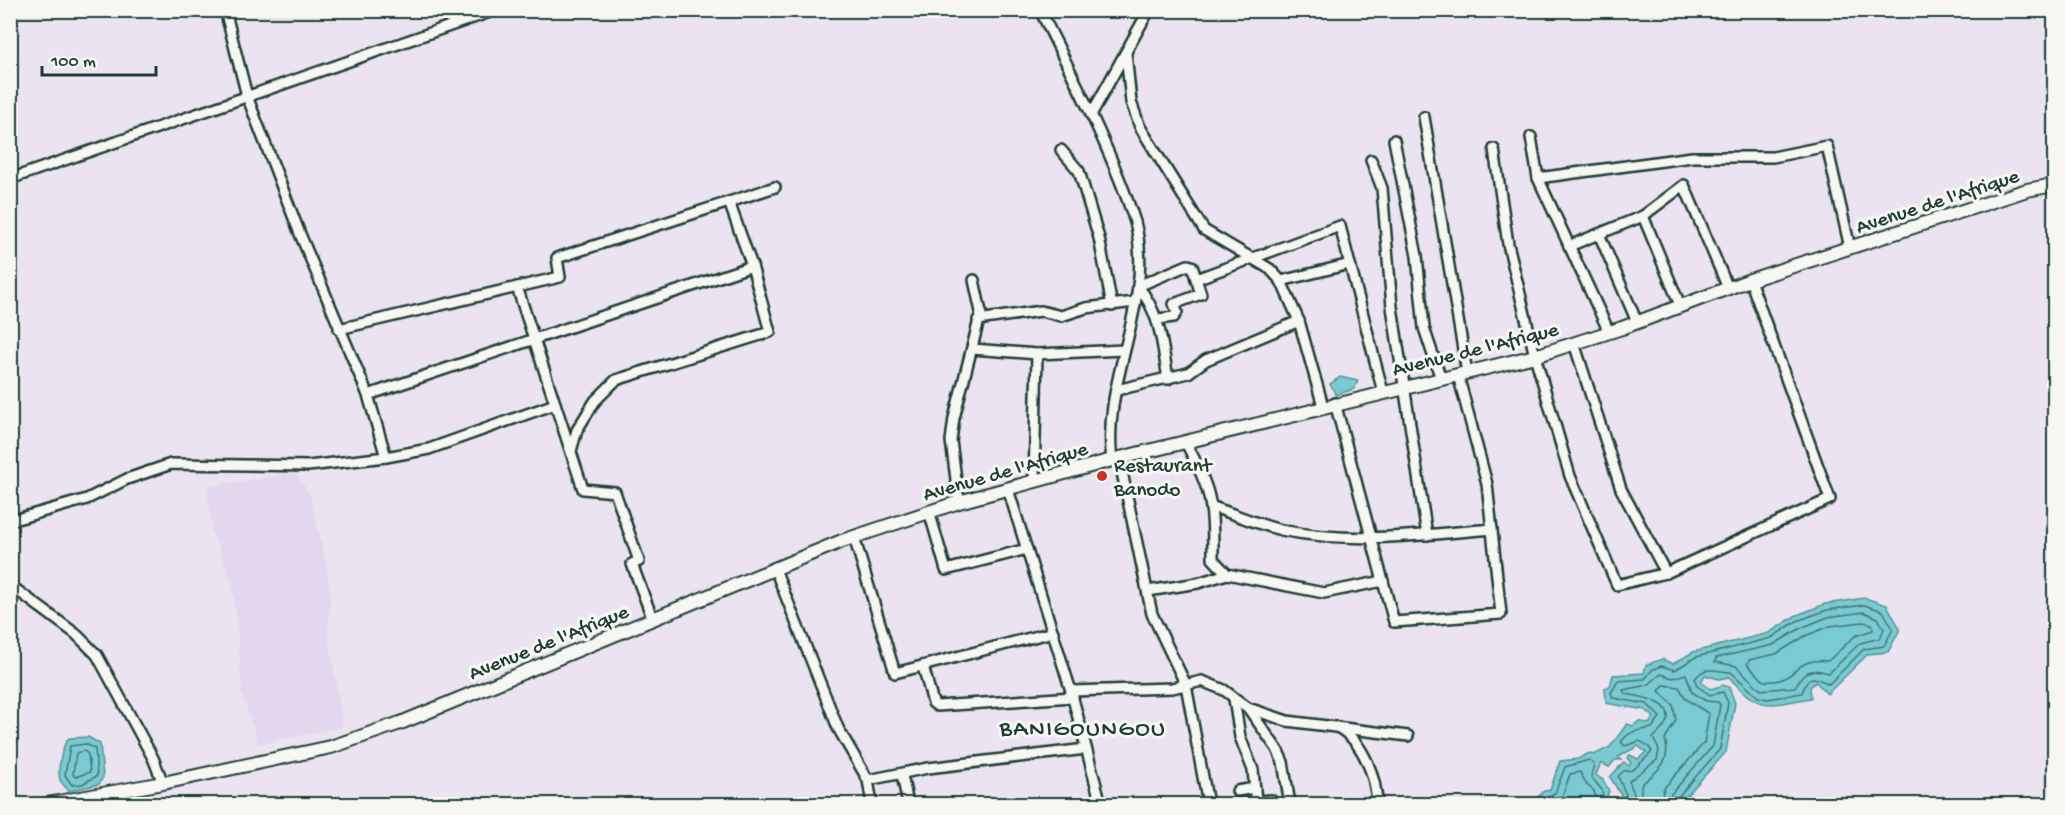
<svg xmlns="http://www.w3.org/2000/svg" width="2065" height="815" viewBox="0 0 2065 815" font-family="'Gochi Hand',sans-serif">
<rect width="100%" height="100%" fill="#ebe4f0"/>
<filter id="ink" filterUnits="userSpaceOnUse"><feTurbulence type="fractalNoise" baseFrequency=".0167" numOctaves="2"/><feDisplacementMap in="SourceGraphic" scale="12" xChannelSelector="R" yChannelSelector="G"/><feConvolveMatrix kernelMatrix="1 2 1 2 8 2 1 2 1" color-interpolation-filters="sRGB"/></filter>
<g filter="url(#ink)">
<polygon fill="#e3d7ee" points="296,473 310,495 325,559 331,594 328,632 343,727 259,744 242,695 237,621 231,580 212,531 207,486"/>
<g fill="#79cad2" stroke="#559293" stroke-width="1.5" fill-rule="evenodd">
<polygon points="1340,377 1358,381 1354,389 1336,395 1330,384"/>
<path d="M 1865,598 L 1887,605 L 1900,629 L 1888,652 L 1868,654 L 1827,694 L 1816,682 L 1810,687 L 1811,698 C 1767,705 1761,713 1729,677 L 1719,679 L 1705,675 L 1701,682 L 1711,689 L 1723,685 L 1729,687 L 1735,703 L 1726,752 L 1679,804 L 1536,804 L 1535,800 L 1544,791 L 1550,790 L 1560,761 L 1578,759 L 1589,753 L 1594,755 L 1610,747 L 1627,724 L 1633,726 L 1639,721 L 1649,724 L 1654,717 L 1645,710 L 1606,703 L 1605,688 L 1610,686 L 1613,675 L 1644,673 L 1646,665 L 1662,659 L 1673,664 L 1693,652 L 1769,633 L 1795,616 L 1825,604 ZM 1638,746 L 1646,752 L 1638,759 L 1630,755 L 1627,758 L 1631,763 L 1629,766 L 1624,762 L 1610,777 L 1621,795 L 1617,799 L 1610,798 L 1607,796 L 1609,791 L 1603,780 L 1596,775 L 1601,763 L 1609,767 L 1615,760 L 1621,760 L 1618,757 Z"/>
<path d="M 88,737 L 100,744 L 103,777 L 99,784 L 69,791 C 66,788 62,784 60,780 C 57,770 62,744 69,738 Z"/>
</g>
<g fill="none" stroke-linecap="round" stroke-linejoin="round">
<g stroke="#437573" stroke-width="1.5">
<path d="M 1864,612 L 1878,618 L 1884,629 L 1880,638 L 1860,643 L 1829,673 C 1812,667 1804,671 1795,687 L 1761,690 L 1736,666 L 1715,662 L 1716,658 L 1773,645 L 1801,628 L 1828,617 Z"/>
<path d="M 1863,622 L 1872,624 L 1873,630 L 1855,636 L 1828,661 C 1791,656 1798,685 1764,681 L 1747,664 L 1749,660 L 1776,654 L 1805,636 L 1830,626 Z"/>
<polygon points="86,744 95,749 97,776 82,784 72,785 65,775 70,746"/>
<polygon points="84,751 88,754 90,772 75,777 73,774 76,753"/>
<polyline points="1542,804 1546,797 1555,793 1565,767 1589,760 1594,764 1591,777 1602,790 1603,800 1610,804"/>
<polyline points="1550,804 1562,797 1570,774 1580,772 1586,784 1594,791 1597,804"/>
<path d="M 1619,804 L 1626,795 L 1618,776 L 1624,771 L 1633,770 L 1652,752 L 1649,747 L 1640,741 L 1625,746 L 1621,742 C 1631,729 1638,731 1652,728 L 1660,717 L 1647,704 L 1613,698 L 1611,693 L 1618,681 L 1645,679 L 1652,670 L 1661,666 L 1675,670 L 1696,657 L 1771,638 L 1797,621 L 1827,610 L 1864,605 L 1883,611 L 1893,629 L 1884,646 L 1864,649 L 1829,684 C 1812,676 1809,673 1802,693 L 1768,699 L 1758,697 L 1731,672 C 1716,671 1704,665 1695,679 L 1697,686 L 1710,695 L 1723,692 L 1728,703 L 1720,749 L 1677,798 L 1675,804"/>
<path d="M 1631,804 L 1634,794 L 1629,781 L 1657,760 L 1659,750 L 1653,738 C 1689,707 1652,698 1625,694 L 1623,690 L 1648,685 L 1661,674 L 1673,678 L 1686,674 L 1692,692 L 1706,701 L 1718,702 L 1720,705 L 1713,746 L 1671,794 L 1668,804"/>
<path d="M 1641,804 L 1641,785 C 1657,770 1672,764 1665,739 L 1676,720 L 1673,705 L 1659,691 L 1664,685 L 1679,687 L 1686,699 L 1709,714 L 1704,743 L 1664,788 L 1659,804"/>
</g>
<defs>
<g id="street">
<polyline points="225,10 247,96 300,234 368,395 386,457"/>
<path d="M 1040,10 C 1073,77 1112,151 1135,222 C 1140,241 1141,266 1138,286 C 1131,344 1104,401 1112,460"/>
<polyline points="1126,53 1131,102 1140,127 1204,230 1270,269 1281,281 1299,321 1323,406"/>
<polyline points="1091,115 1149,10"/>
<polyline points="1424,117 1467,373"/>
<polyline points="1531,137 1538,178 1609,332"/>
<polyline points="1394,140 1417,256 1424,328 1441,379"/>
<polyline points="1494,149 1508,244 1535,356 1570,476 1617,585 1666,573 1830,499 1750,280"/>
<polyline points="1061,150 1079,171 1099,238 1112,306"/>
<polyline points="1371,160 1382,188 1392,307 1427,535"/>
<polyline points="1538,178 1692,157 1773,157 1827,146 1850,248"/>
<polyline points="10,179 496,10"/>
<polyline points="1643,216 1680,305"/>
<polyline points="1599,234 1637,322"/>
<polyline points="1569,246 1643,216 1684,185 1728,288"/>
<polyline points="1196,279 1340,226 1383,392"/>
<polyline points="1281,281 1350,264"/>
<polyline points="517,287 583,489 615,492 639,561 632,564 653,620"/>
<path d="M 1158,319 L 1174,317 L 1177,312 L 1174,304 L 1201,294 L 1192,266 L 1188,265 L 1138,286 C 1161,315 1162,343 1168,379"/>
<polyline points="978,320 1041,311 1061,316 1086,308 1135,302"/>
<polyline points="339,329 560,277 557,258 775,187"/>
<polyline points="1574,343 1621,489 1666,573"/>
<polyline points="972,349 1037,354 1124,350"/>
<polyline points="1117,390 1188,373 1206,360 1299,321"/>
<polyline points="368,395 752,266"/>
<polyline points="1335,403 1394,622 1501,614 1487,484 1458,375"/>
<path d="M 1185,441 C 1212,491 1213,502 1213,559 L 1227,574 L 1324,593 L 1383,581"/>
<polyline points="571,451 577,430 595,401 616,380 770,332 752,266 729,202"/>
<polyline points="1119,458 1152,614 1186,685 1208,804"/>
<polyline points="1034,481 1037,354"/>
<polyline points="1008,489 1071,691 1101,804"/>
<polyline points="959,502 951,441 954,418 981,312 974,280"/>
<path d="M 1213,507 C 1237,515 1261,526 1286,531 C 1355,544 1423,535 1492,529"/>
<polyline points="929,511 946,570 1027,549"/>
<polyline points="10,521 87,499 127,479 171,464 308,466 386,457 429,449 555,404"/>
<polyline points="854,537 895,673 1053,632"/>
<polyline points="775,569 838,728 868,780 872,804"/>
<polyline points="10,585 76,634 97,655 153,758 163,783"/>
<polyline points="1148,591 1198,583 1227,574"/>
<polyline points="923,666 933,703 937,706 1073,697"/>
<polyline points="1071,691 1172,688 1202,681 1224,690 1248,708 1287,721 1408,736"/>
<polyline points="1234,699 1240,737 1253,770 1256,801 1271,800"/>
<polyline points="1248,708 1277,749 1283,762 1290,804"/>
<path d="M 1337,727 C 1363,740 1376,777 1377,804"/>
<polyline points="902,775 908,804"/>
<polyline points="868,780 928,768 1086,749"/>
<polyline points="1237,791 1255,788"/>
</g>
<polyline id="secondary" points="47,804 163,783 331,747 403,722 842,541 959,502 1112,460 1535,356 1622,328 1750,280 2027,190 2054,185"/>
</defs>
<use href="#street" stroke="#1f3d34" stroke-width="14"/>
<use href="#secondary" stroke="#1f3d34" stroke-width="16"/>
<use href="#street" stroke="#f6f6f2" stroke-width="9"/>
<use href="#secondary" stroke="#f6f6f2" stroke-width="12"/>
</g>
</g>
<circle fill="#c8321e" stroke="#f6f6f2" stroke-width="2" cx="1102" cy="476" r="6"/>
<g text-anchor="middle" stroke-width="6" stroke-linejoin="round" paint-order="stroke">
<g font-size="21" fill="#1f3d34" stroke="#f6f6f2">
<text transform="translate(1937 200) rotate(-18)" y="7">Avenue de l'Afrique</text>
<text transform="translate(1475 348) rotate(-14)" y="7">Avenue de l'Afrique</text>
<text transform="translate(1005 470) rotate(-16)" y="7">Avenue de l'Afrique</text>
<text transform="translate(548 641) rotate(-22)" y="7">Avenue de l'Afrique</text>
</g>
<g font-size="21" fill="#1f3d34" stroke="#f6f6f2" text-anchor="start">
<text x="1114" y="471">Restaurant<tspan x="1114" dy="24">Banodo</tspan></text>
</g>
<g font-size="24" letter-spacing="1.5" fill="#1f3d34" stroke="#f6f6f2">
<text x="1083" y="735">BANIGOUNGOU</text>
</g>
</g>
<rect width="2065" height="815" fill="none" stroke="#f6f6f2" stroke-width="36"/>
<rect x="18" y="18" width="2029" height="779" fill="none" stroke="#1f3d34" stroke-width="2" filter="url(#ink)"/>
<path d="M42 66v9h114v-9" fill="none" stroke="#1f3d34" stroke-width="3"/>
<text x="51" y="66" font-size="18" fill="#1f3d34" stroke="#f6f6f2" stroke-width="4.5" paint-order="stroke">100 m</text>
</svg>
